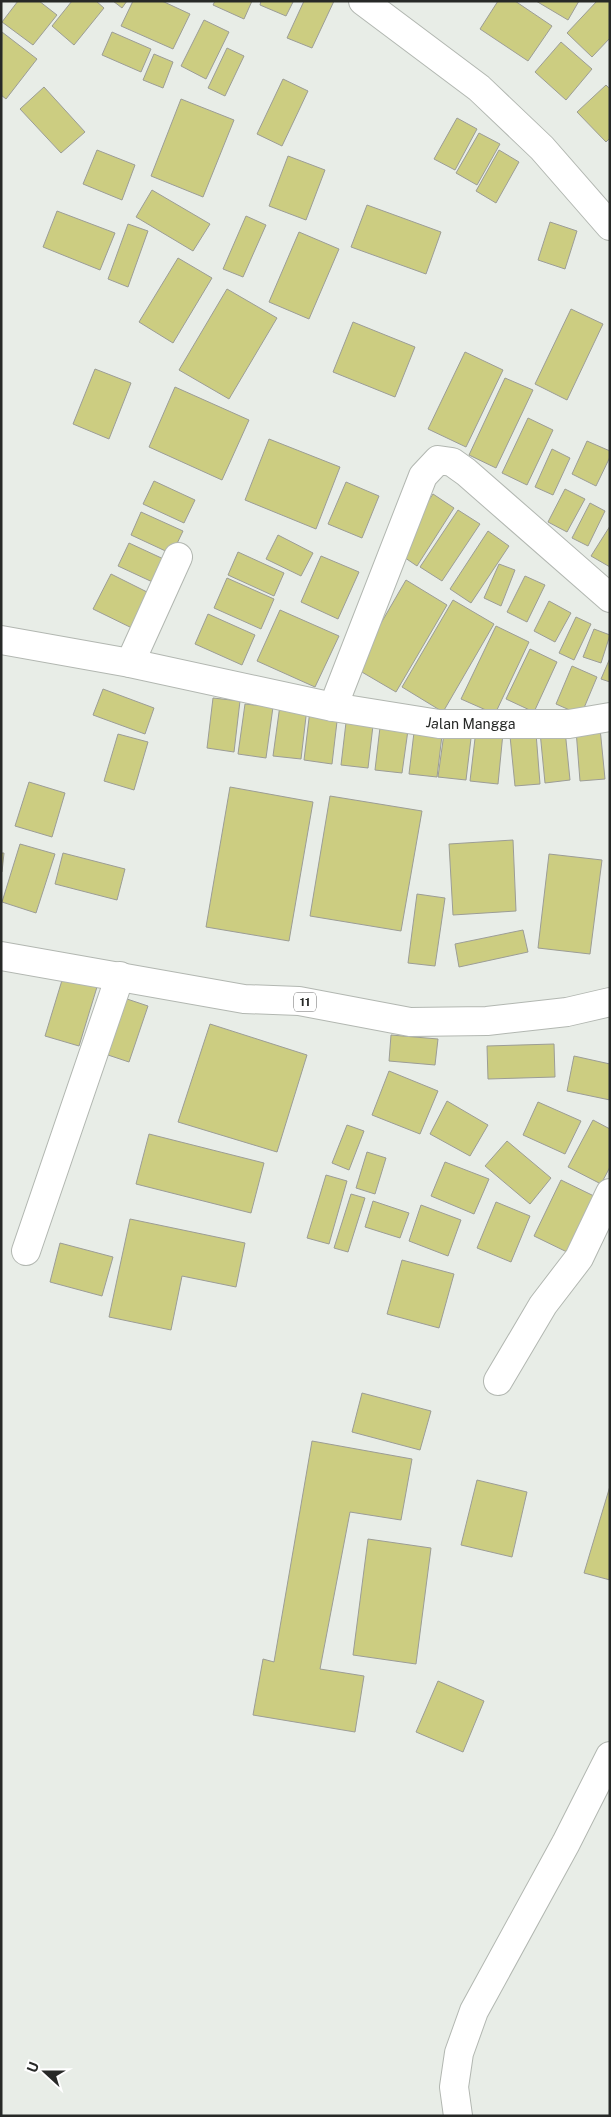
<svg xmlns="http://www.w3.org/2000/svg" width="611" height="2117" viewBox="0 0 611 2117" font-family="'Public Sans',sans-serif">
<rect width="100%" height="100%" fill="#e8ede7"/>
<g fill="#cccd81" stroke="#9c9d96">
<polygon points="18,1 39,1 57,15 33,45 2,22"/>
<polygon points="72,1 96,1 104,8 74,45 52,26"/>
<polygon points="113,1 127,1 122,8"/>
<polygon points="133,1 162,1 190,14 173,49 121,26"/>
<polygon points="215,1 252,1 244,19 213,5"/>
<polygon points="261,1 292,1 293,2 286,16 260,5"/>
<polygon points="304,1 334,1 312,48 287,38"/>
<polygon points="498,1 515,1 552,26 528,61 480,29"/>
<polygon points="536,1 579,1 568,20"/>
<polygon points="597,1 610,1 610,38 592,57 567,33"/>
<polygon points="204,20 229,32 206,79 181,66"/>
<polygon points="2,32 37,59 6,99 1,95"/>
<polygon points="112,32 151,49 141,72 102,55"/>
<polygon points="561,42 592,69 566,100 535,72"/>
<polygon points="227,48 244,56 225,96 208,88"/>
<polygon points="154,54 173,62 163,88 143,80"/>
<polygon points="283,79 308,91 282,146 257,134"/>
<polygon points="606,85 610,89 610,138 606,142 577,112"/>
<polygon points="44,87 85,132 61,153 20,109"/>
<polygon points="181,99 234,120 203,197 151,176"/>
<polygon points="457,118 477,129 455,170 434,159"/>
<polygon points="479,133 500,144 477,185 456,173"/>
<polygon points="97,150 135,165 122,200 83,184"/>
<polygon points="499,150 519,162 496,203 476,191"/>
<polygon points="288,156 325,170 306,220 269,206"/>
<polygon points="152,190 210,224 193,251 136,217"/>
<polygon points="367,205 441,232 426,274 351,247"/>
<polygon points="57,211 115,233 100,270 43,247"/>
<polygon points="246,216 266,225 243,277 223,269"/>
<polygon points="550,222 577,231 565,269 538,260"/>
<polygon points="128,224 148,231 128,287 108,279"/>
<polygon points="299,232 339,249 309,319 269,302"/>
<polygon points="178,258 212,278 173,343 139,322"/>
<polygon points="227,289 277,318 229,399 179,370"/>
<polygon points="571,309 603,324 567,400 535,384"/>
<polygon points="353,322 415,347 395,397 333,372"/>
<polygon points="465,352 503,370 466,447 428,429"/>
<polygon points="95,369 131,383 109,439 73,424"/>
<polygon points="505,378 533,390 496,468 469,455"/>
<polygon points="175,387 249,420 222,480 149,447"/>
<polygon points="528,418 553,430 527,485 502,473"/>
<polygon points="269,439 340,467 316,529 245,500"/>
<polygon points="587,441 610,451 610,457 596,486 572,474"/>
<polygon points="552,449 570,458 553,495 535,487"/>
<polygon points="154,481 195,500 184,523 143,504"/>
<polygon points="346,482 379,496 362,538 328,524"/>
<polygon points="565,489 585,499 567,532 548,522"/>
<polygon points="433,494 454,508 417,566 395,551"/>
<polygon points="590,503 605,511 588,546 572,538"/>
<polygon points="458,510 480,524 442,581 420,567"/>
<polygon points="141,512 183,531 172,554 131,535"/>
<polygon points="610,526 610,567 591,556"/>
<polygon points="488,531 509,546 471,603 450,589"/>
<polygon points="278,535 313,553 301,576 266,559"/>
<polygon points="129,543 170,562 159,585 118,566"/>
<polygon points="238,552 284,573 274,596 228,575"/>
<polygon points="321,556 359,572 338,619 301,602"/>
<polygon points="499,564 515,570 501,606 484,598"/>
<polygon points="111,574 153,595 136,630 93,609"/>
<polygon points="525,576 545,585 527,622 507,612"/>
<polygon points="227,578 274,599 261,629 214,608"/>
<polygon points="406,580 447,605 396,692 355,668"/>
<polygon points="453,600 494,624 443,712 402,687"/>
<polygon points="549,601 571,613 555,642 534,631"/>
<polygon points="280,610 339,636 315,687 257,661"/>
<polygon points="208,614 255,635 242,665 195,644"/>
<polygon points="576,617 591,624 574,660 559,653"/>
<polygon points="496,626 529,642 495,714 461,699"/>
<polygon points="594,629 610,635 601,663 583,657"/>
<polygon points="530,649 557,662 534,712 506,699"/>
<polygon points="610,658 610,682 601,679"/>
<polygon points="572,666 597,677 581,715 556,704"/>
<polygon points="103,689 154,708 145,734 93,715"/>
<polygon points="213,698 240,701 234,752 207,748"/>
<polygon points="245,704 273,707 266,758 238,754"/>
<polygon points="280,705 307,708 301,759 273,756"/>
<polygon points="310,710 338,713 332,764 304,760"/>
<polygon points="347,714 374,717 368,768 341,765"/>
<polygon points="381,719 409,723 402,773 375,770"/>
<polygon points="415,724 443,727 437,777 409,774"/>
<polygon points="445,726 472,730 466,780 438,777"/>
<polygon points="600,728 605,779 580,781 576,730"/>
<polygon points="476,730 503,733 498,784 470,781"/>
<polygon points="565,730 570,780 545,783 540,732"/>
<polygon points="536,733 540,784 515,786 510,736"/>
<polygon points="118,734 148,742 134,790 104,781"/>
<polygon points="29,782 65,793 52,837 15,826"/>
<polygon points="230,787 313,802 289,941 206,927"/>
<polygon points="330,796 422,811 401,931 310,916"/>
<polygon points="513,840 516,911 453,915 449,844"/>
<polygon points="20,844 55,854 36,913 2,902"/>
<polygon points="1,853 4,853 2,872 1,872"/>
<polygon points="63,853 125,869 117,900 55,884"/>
<polygon points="549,854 602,860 590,954 538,948"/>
<polygon points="417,894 445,898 435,966 408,963"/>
<polygon points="523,930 528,952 459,967 455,944"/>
<polygon points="63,977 97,987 79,1046 45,1036"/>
<polygon points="118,996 148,1006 129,1062 99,1052"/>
<polygon points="210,1024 307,1055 277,1152 178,1122"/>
<polygon points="391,1035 438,1039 435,1065 389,1061"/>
<polygon points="554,1044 555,1077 488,1079 487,1046"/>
<polygon points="574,1056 610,1064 610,1100 567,1091"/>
<polygon points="389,1071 438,1091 420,1134 372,1115"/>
<polygon points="447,1101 488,1125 470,1156 430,1134"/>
<polygon points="538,1102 581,1121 565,1154 523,1135"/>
<polygon points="593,1120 610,1129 610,1167 601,1184 568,1167"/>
<polygon points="347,1125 364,1131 349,1170 332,1163"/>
<polygon points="149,1134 264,1163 251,1213 136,1184"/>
<polygon points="507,1141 551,1178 530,1204 485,1166"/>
<polygon points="367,1152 386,1158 375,1194 356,1188"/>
<polygon points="445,1162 489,1179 474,1214 431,1196"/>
<polygon points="326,1175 347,1181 329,1244 307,1238"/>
<polygon points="561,1180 596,1197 569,1253 534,1236"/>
<polygon points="351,1194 365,1198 348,1252 334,1248"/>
<polygon points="373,1201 409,1213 400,1238 365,1227"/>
<polygon points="496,1202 530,1216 511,1262 477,1248"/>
<polygon points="421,1205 461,1220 448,1256 409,1241"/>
<polygon points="130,1219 245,1243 236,1287 182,1276 171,1330 109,1317"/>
<polygon points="60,1243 113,1257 102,1296 50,1282"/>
<polygon points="402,1260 454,1274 439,1328 387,1314"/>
<polygon points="362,1393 431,1411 420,1450 352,1432"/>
<polygon points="312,1441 412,1459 401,1520 350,1512 320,1669 364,1676 355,1732 253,1715 263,1659 274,1662"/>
<polygon points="477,1480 527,1492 512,1557 461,1545"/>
<polygon points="610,1486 610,1580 584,1573"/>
<polygon points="368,1539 431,1548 416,1664 353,1655"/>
<polygon points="438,1681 484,1701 463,1752 416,1732"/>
</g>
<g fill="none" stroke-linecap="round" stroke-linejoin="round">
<defs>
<g id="minor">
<polyline points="363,1 479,88 542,148 610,226"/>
<polyline points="1,640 130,663 333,707 423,476 438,460 452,462 466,472 610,598"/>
<polyline points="130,663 178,557"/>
<path id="s1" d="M 333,707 L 439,724 L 569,724 L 610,717"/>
<polyline points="26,1251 120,976"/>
<polyline points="498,1381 543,1305 579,1258 610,1193"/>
<polyline points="458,2116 454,2087 459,2053 474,2011 566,1843 610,1756"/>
</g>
<polyline id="highway" points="1,956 244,999 299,1001 410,1022 487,1021 567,1012 610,1002"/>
</defs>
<use href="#minor" stroke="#b2b7b1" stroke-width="30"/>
<use href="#highway" stroke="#b2b7b1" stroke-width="30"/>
<use href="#minor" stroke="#fff" stroke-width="28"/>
<use href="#highway" stroke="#fff" stroke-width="28"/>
</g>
<g text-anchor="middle" stroke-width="4" stroke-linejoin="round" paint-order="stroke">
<rect fill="#fff" stroke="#686968" stroke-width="1" x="294" y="992.5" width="22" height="19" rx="4"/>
<g font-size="12" font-weight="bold" fill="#272927">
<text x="305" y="1006">11</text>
</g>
<g font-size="14" fill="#272927" stroke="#fff">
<text dy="5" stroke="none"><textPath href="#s1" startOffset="139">Jalan Mangga</textPath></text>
</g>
</g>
<rect width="611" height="2117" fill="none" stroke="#272927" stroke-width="5"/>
<g transform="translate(45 2072) rotate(291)" stroke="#ffffff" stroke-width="4" paint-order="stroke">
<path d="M0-4L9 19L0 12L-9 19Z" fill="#272927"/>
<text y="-8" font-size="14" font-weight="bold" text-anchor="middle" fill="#272927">U</text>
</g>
</svg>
